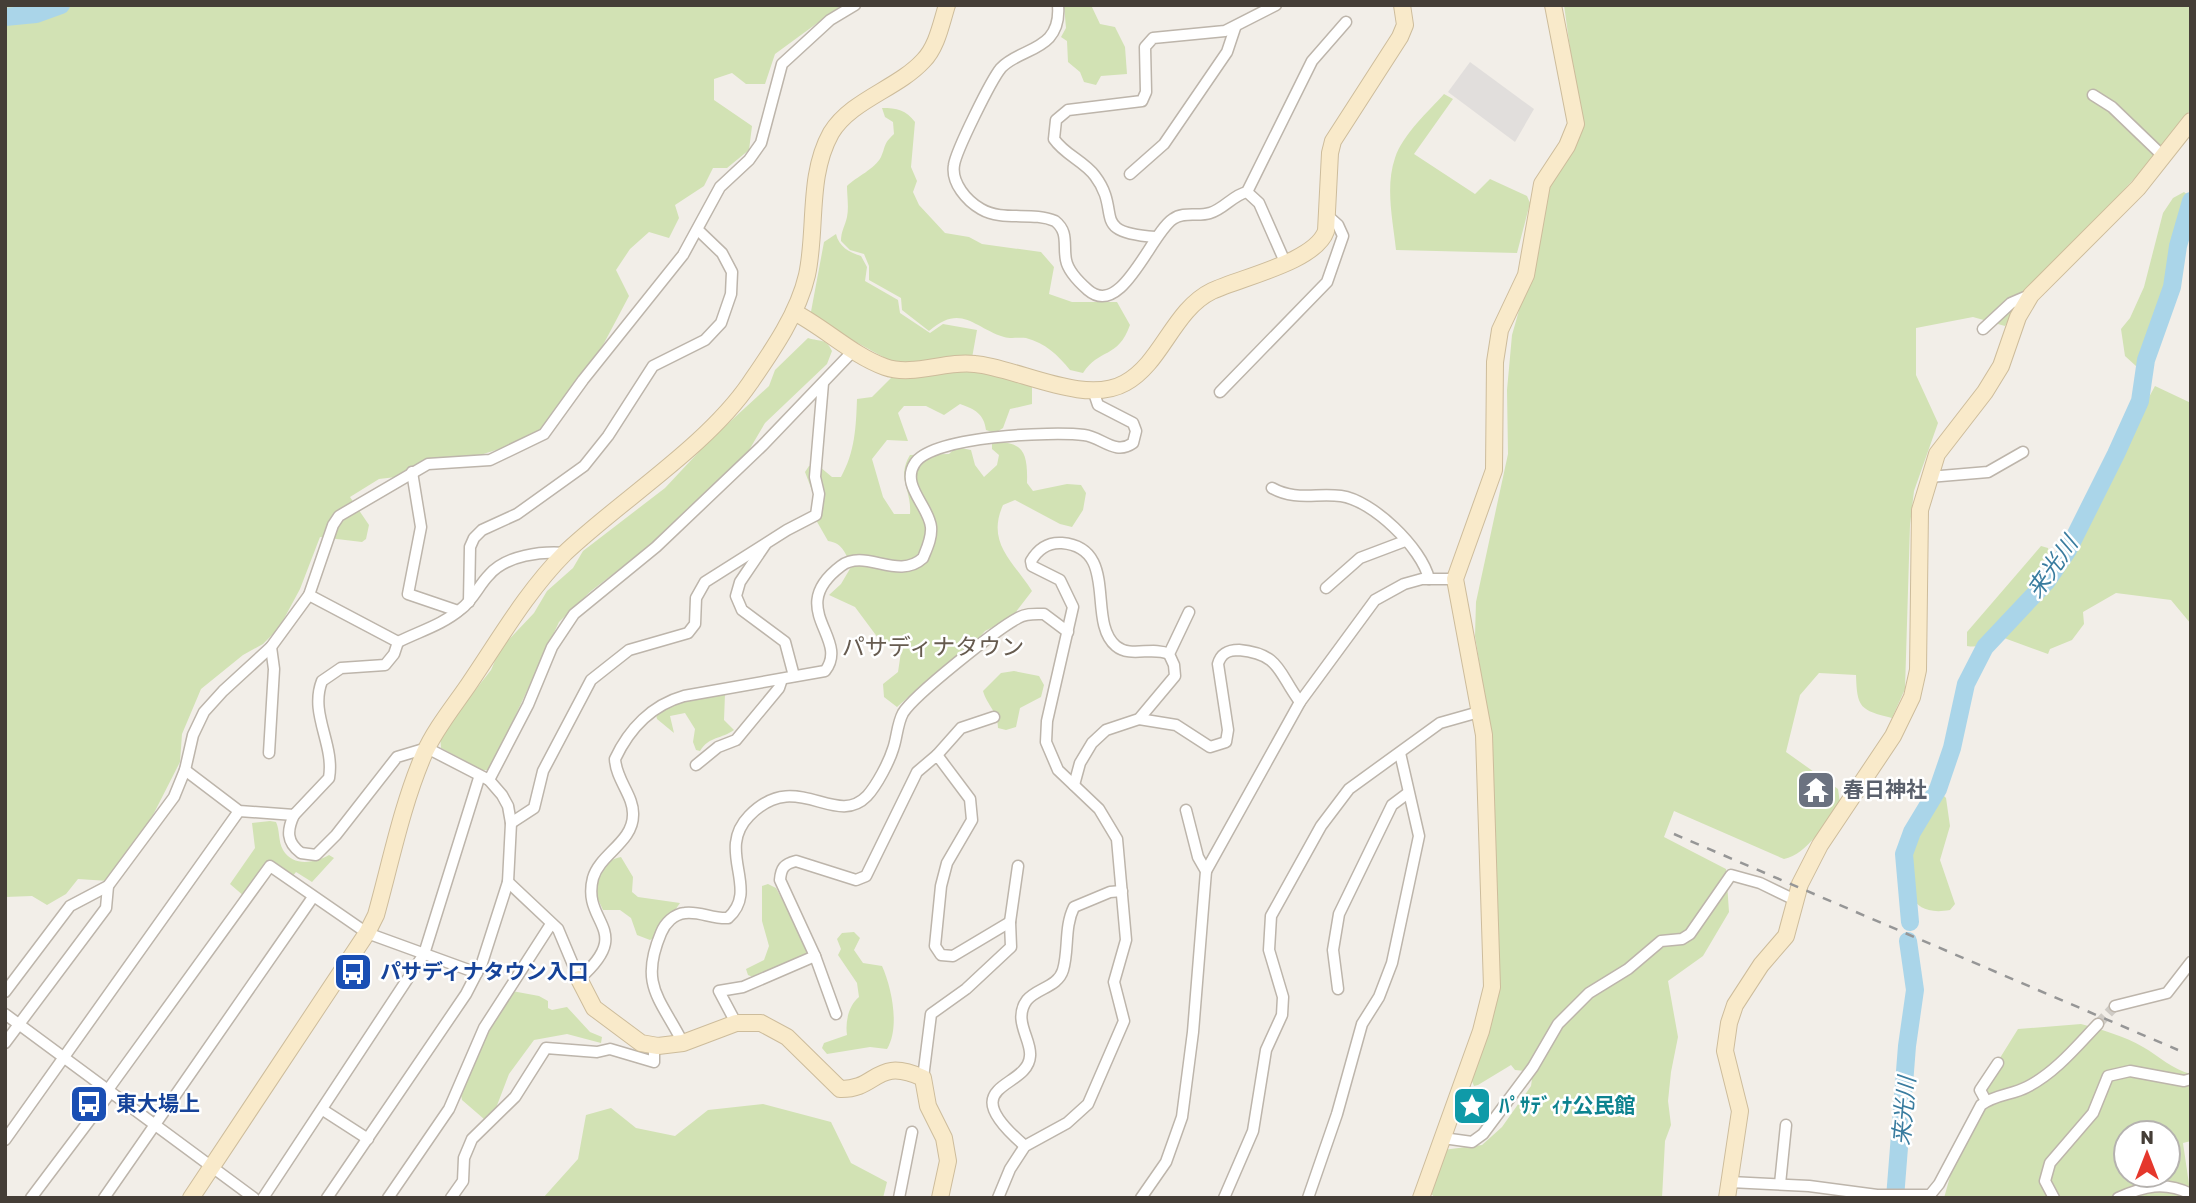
<svg xmlns="http://www.w3.org/2000/svg" width="2196" height="1203" viewBox="0 0 2196 1203" font-family="Rubik,'Noto Sans JP',sans-serif">
<rect width="100%" height="100%" fill="#f2eee8"/>
<g fill="#d2e2b4" fill-rule="evenodd">
<polygon points="5,5 842,5 775,54 765,84 746,84 732,73 714,79 714,100 752,126 749,150 727,168 713,168 704,186 675,205 679,218 669,238 649,232 630,249 616,270 629,296 602,347 544,430 516,444 480,455 434,460 396,477 379,479 350,497 369,525 366,539 362,542 320,537 300,589 279,628 263,644 243,655 201,689 182,734 180,762 153,815 108,881 78,879 66,894 47,905 32,896 5,897"/>
<polygon points="1064,5 1091,5 1100,24 1115,27 1125,47 1127,74 1101,76 1096,85 1084,82 1080,72 1068,62 1067,41 1061,37 1066,28"/>
<path d="M 1564,5 L 2191,5 L 2191,109 L 2145,167 L 2069,249 L 2027,287 L 2005,326 L 1973,317 L 1916,328 L 1916,375 L 1938,423 L 1914,491 L 1910,525 L 1905,689 L 1892,718 C 1860,710 1857,708 1856,675 L 1819,673 L 1800,695 L 1786,752 L 1838,789 L 1840,803 C 1825,823 1808,854 1784,859 L 1674,811 L 1664,837 L 1726,869 L 1729,912 L 1703,956 L 1668,981 L 1678,1037 L 1671,1072 L 1668,1101 L 1671,1125 L 1665,1141 L 1662,1198 L 1436,1198 L 1427,1191 L 1443,1150 L 1482,1145 L 1502,1127 L 1531,1086 L 1532,1079 L 1525,1071 L 1515,1070 L 1511,1065 L 1478,1085 L 1474,1086 L 1471,1079 L 1491,1013 L 1491,735 L 1475,636 L 1476,602 L 1508,454 L 1507,390 L 1512,335 L 1531,268 L 1543,192 L 1568,125 L 1573,70 Z"/>
<path d="M 1444,94 L 1453,99 L 1414,154 L 1475,194 L 1490,179 L 1527,196 L 1530,203 L 1517,253 L 1396,250 C 1393,221 1385,187 1395,158 C 1403,134 1428,112 1444,94 Z"/>
<path d="M 882,108 C 897,108 906,110 915,122 L 911,167 L 917,181 L 913,192 L 919,205 L 945,233 L 969,237 L 982,244 L 1041,252 L 1054,267 L 1049,294 L 1072,302 L 1117,302 L 1130,325 C 1118,359 1099,348 1083,373 L 1070,370 C 1058,355 1045,343 1026,338 C 1019,337 1011,339 1004,337 C 973,327 961,303 929,331 L 902,310 L 901,298 L 869,280 L 869,266 L 864,254 L 850,250 L 841,241 C 841,231 845,226 847,217 C 849,207 847,196 847,186 C 856,177 875,169 881,157 C 886,146 883,144 894,134 L 893,122 L 885,117 Z"/>
<polygon points="2184,192 2188,195 2190,218 2175,252 2179,289 2170,304 2154,361 2136,366 2125,356 2121,329 2130,318 2144,287 2163,213 2173,198"/>
<path d="M 836,234 C 839,247 849,252 861,256 L 867,267 L 865,281 L 898,300 L 900,313 L 930,333 L 943,324 L 977,330 L 972,358 L 896,364 L 810,317 L 824,242 Z"/>
<path d="M 808,338 C 821,342 826,338 832,351 L 827,364 L 765,423 L 745,457 L 642,552 L 591,591 L 559,622 L 490,770 L 482,770 L 441,748 L 440,735 L 491,670 L 500,649 L 534,613 L 547,591 L 573,568 L 583,551 L 665,488 L 710,440 L 769,386 L 775,370 Z"/>
<path d="M 981,370 L 1032,386 L 1032,404 L 1010,409 L 1003,428 L 995,433 L 986,430 C 984,414 975,409 960,404 L 944,415 L 926,406 L 904,406 L 898,413 L 908,441 L 887,440 L 872,459 L 883,497 L 894,514 L 910,514 C 912,489 896,479 910,455 L 949,454 L 956,447 L 971,450 L 975,465 L 984,477 L 997,465 L 999,455 L 992,449 L 992,442 C 1023,441 1028,452 1027,483 L 1033,491 L 1067,484 L 1081,485 L 1086,493 L 1083,510 L 1072,527 L 1060,524 L 1015,500 L 1003,505 C 986,543 1013,561 1032,591 L 1012,617 L 985,631 L 964,655 L 940,669 L 897,707 L 884,697 L 883,684 L 898,672 L 901,652 L 878,638 L 855,607 L 829,595 L 841,584 L 851,567 C 846,554 843,543 828,541 L 812,513 L 816,501 L 805,472 L 809,466 L 820,467 L 832,477 L 841,477 C 855,452 856,427 857,399 L 872,397 L 894,375 Z"/>
<path d="M 2155,386 L 2191,403 L 2191,624 L 2171,600 L 2116,593 L 2083,612 L 2084,624 L 2072,640 L 2050,649 L 2048,654 L 1996,635 L 2016,609 C 2009,616 2001,622 1994,630 C 1985,640 1984,649 1967,646 L 1967,632 L 2041,546 L 2048,548 L 2050,556 L 2041,567 L 2032,588 L 2058,554 L 2065,553 Z"/>
<path d="M 1014,671 L 1039,676 L 1044,685 L 1041,697 L 1020,708 L 1016,727 L 1006,730 L 998,728 C 998,712 987,705 983,691 L 1001,673 Z"/>
<path d="M 715,692 L 725,694 L 724,720 L 734,730 C 722,739 709,736 700,751 L 696,750 L 693,742 L 695,729 L 685,713 L 670,716 L 674,733 L 657,719 L 655,711 L 668,703 Z"/>
<path d="M 1942,794 L 1946,798 L 1950,826 L 1940,860 L 1955,904 L 1950,910 C 1879,923 1915,821 1942,794 Z"/>
<path d="M 270,821 L 276,822 C 280,830 278,841 283,850 C 293,867 315,863 329,855 L 334,858 L 312,882 L 296,872 L 292,877 L 269,862 L 245,897 L 230,884 L 255,848 L 252,823 Z"/>
<path d="M 621,857 L 633,877 L 632,892 L 638,897 L 680,903 L 657,936 L 650,940 L 637,935 L 631,918 L 620,910 L 603,910 L 595,893 C 598,876 603,860 621,857 Z"/>
<polygon points="768,884 776,888 808,948 806,955 755,978 748,975 746,969 764,960 769,946 762,921 762,886"/>
<path d="M 854,932 L 860,938 L 854,950 L 863,963 L 882,966 C 892,988 900,1028 887,1049 L 870,1047 L 827,1054 L 822,1048 L 824,1043 L 847,1035 C 845,1021 849,1005 859,997 L 857,983 L 838,955 L 841,949 L 837,939 L 842,933 Z"/>
<polygon points="512,991 539,996 548,1001 548,1008 552,1010 567,1007 590,1032 602,1037 601,1043 567,1034 534,1040 509,1074 496,1108 484,1119 462,1100 461,1095 487,1028"/>
<path d="M 2081,1024 C 2103,1030 2124,1036 2143,1047 C 2159,1056 2173,1070 2191,1074 L 2191,1141 L 2183,1143 L 2191,1198 L 1944,1198 L 1953,1166 L 1977,1111 L 1980,1090 L 2018,1029 ZM 2126,1133 L 2168,1133 L 2168,1175 L 2126,1175 Z"/>
<polygon points="763,1104 831,1122 851,1163 887,1182 883,1198 543,1198 578,1159 586,1115 611,1108 636,1128 675,1136 708,1110"/>
</g>
<polygon fill="#e1dedc" points="1470,62 1534,109 1515,142 1448,92"/>
<g fill="none" stroke-linecap="round" stroke-linejoin="round">
<g stroke="#aad5e9" stroke-width="18">
<polyline points="5,17 36,14 61,5"/>
<polyline points="1910,922 1904,854 1912,832 1938,789 1952,748 1966,684 1985,647 2047,581 2068,550 2116,454 2140,401 2146,360 2172,287 2178,246 2191,201"/>
<polyline points="1895,1198 1907,1046 1915,990 1908,941"/>
</g>
<polyline stroke="#cfcbc5" stroke-width="10" stroke-dasharray="10 5" stroke-linecap="butt" points="2098,1024 2115,1006"/>
<defs>
<g id="street">
<path d="M 1058,5 C 1062,52 1020,47 1001,68 C 991,80 956,151 954,165 C 951,183 967,201 981,209 C 1003,222 1032,211 1055,221 C 1069,232 1063,245 1066,260 C 1068,271 1080,283 1088,290 C 1122,319 1151,233 1173,219 C 1184,211 1198,217 1210,213 C 1224,209 1233,195 1247,192 L 1259,203 L 1285,262"/>
<polyline points="2093,95 2112,107 2164,157"/>
<polyline points="1130,174 1164,144 1227,52 1235,28"/>
<polyline points="1247,192 1312,61 1346,22"/>
<path d="M 1155,237 C 1088,232 1123,213 1095,176 C 1084,161 1065,155 1054,139 L 1056,120 L 1068,110 L 1142,101 L 1146,92 L 1145,47 L 1153,38 L 1225,31 L 1276,5"/>
<polyline points="1983,329 2011,303 2032,294"/>
<polyline points="1220,392 1327,282 1343,236 1338,225 1328,216"/>
<polyline points="412,472 421,527 408,594 458,611"/>
<polyline points="1929,477 1988,472 2023,452"/>
<path d="M 1272,488 C 1295,501 1316,493 1341,496 C 1372,500 1422,548 1429,579"/>
<polyline points="765,545 740,582 736,596 742,610 785,642 794,676"/>
<polyline points="1326,588 1360,558 1405,541"/>
<path d="M 309,595 L 398,642 C 420,631 442,625 461,609 C 473,600 479,585 489,575 C 506,555 542,551 566,553"/>
<polyline points="469,602 470,547 474,538 482,530 517,514 584,466 608,436 653,366 705,340 721,323 731,294 732,272 722,253 698,230"/>
<path d="M 1139,719 L 1176,725 L 1210,747 L 1226,742 L 1228,730 L 1218,664 C 1221,653 1228,650 1239,650 C 1281,654 1278,673 1300,702"/>
<polyline points="269,753 274,669 271,647"/>
<polyline points="937,755 961,728 994,717"/>
<polyline points="696,765 718,747 736,740 779,688 782,679"/>
<path d="M 185,770 L 239,811 L 294,815 L 329,778 C 335,744 309,714 322,681 L 341,668 L 385,665 L 394,654 L 398,642"/>
<polyline points="489,780 528,705 552,647 574,614 656,547 762,446 854,350"/>
<polyline points="1074,785 1080,763 1092,743 1106,730 1139,719 1175,676 1174,665 1169,654 1189,612"/>
<path d="M 294,815 C 287,830 286,842 301,853 L 316,855 L 336,835 L 397,757 L 427,748 L 489,780 L 502,795 L 508,806 L 511,823 L 508,882 L 482,963 L 466,994 L 327,1198"/>
<polyline points="511,823 534,808 543,771 591,680 629,650 688,633 695,624 696,598 705,582 787,530 816,515 819,494 815,477 823,383"/>
<polyline points="1206,871 1300,702 1375,600 1404,584 1422,579 1455,579"/>
<path d="M 508,882 L 558,929 L 579,979 C 636,929 581,924 593,878 C 600,854 633,842 633,815 C 634,796 616,780 615,759 C 629,729 652,705 684,696 L 825,671 C 851,638 784,609 841,566 C 865,548 898,581 923,558 C 927,548 932,538 931,527 C 929,506 900,485 915,463 C 932,436 1053,431 1084,435 C 1102,437 1115,456 1133,443 L 1136,431 L 1133,423 L 1098,405 L 1093,390"/>
<polyline points="1338,989 1333,950 1339,914 1392,805 1408,793"/>
<polyline points="5,992 70,906 108,886 174,797 185,770 193,735 204,712 223,691 271,647 309,595 333,525 339,516 428,464 490,460 544,434 583,380 683,255 720,187 749,160 761,143 782,64 830,20 855,5"/>
<polyline points="2115,1006 2167,993 2191,962"/>
<polyline points="5,1014 254,1198"/>
<path d="M 836,1014 L 815,956 L 780,880 C 781,868 784,864 796,861 L 856,880 L 866,876 L 917,772 L 937,755 L 970,799 L 972,820 L 947,863 L 941,886 L 935,946 L 941,955 L 953,956 L 1010,922"/>
<polyline points="736,1023 719,991 743,987 815,956"/>
<polyline points="5,1043 106,908 108,886"/>
<path d="M 683,1043 C 660,998 639,985 661,933 C 665,923 674,914 685,913 C 699,911 713,919 728,918 C 761,889 715,851 749,816 C 796,767 835,829 867,796 C 877,785 889,762 893,749 C 897,738 897,724 903,713 C 914,695 997,629 1018,618 C 1026,613 1035,614 1044,614 L 1068,632"/>
<polyline points="923,1078 931,1014 966,989 1011,947 1010,922 1018,866"/>
<polyline points="107,1091 270,866 367,933 477,973"/>
<polyline points="1986,1101 1980,1090 1998,1063"/>
<polyline points="323,1110 368,1139"/>
<polyline points="1443,1138 1472,1142 1483,1134 1533,1067 1558,1024 1589,993 1628,969 1661,941 1682,939 1690,934 1731,875 1760,883 1795,900"/>
<polyline points="5,1140 239,811"/>
<path d="M 1025,1146 C 950,1082 1028,1090 1030,1056 C 1032,1040 1012,1020 1027,1000 C 1037,988 1058,987 1063,970 C 1069,950 1064,927 1074,907 L 1110,892 L 1122,891"/>
<path d="M 1730,1182 L 1809,1186 L 1877,1195 L 1930,1195 L 1939,1184 L 1981,1105 C 1996,1094 2012,1095 2027,1087 C 2055,1073 2077,1046 2098,1024"/>
<polyline points="1780,1184 1786,1125"/>
<polyline points="31,1198 110,1093"/>
<polyline points="104,1198 313,897"/>
<polyline points="263,1198 424,954 479,778"/>
<polyline points="388,1198 449,1109 484,1028 551,924"/>
<polyline points="451,1198 463,1181 464,1158 472,1139 515,1097 546,1048 597,1052 610,1049 654,1062 654,1046"/>
<polyline points="899,1198 912,1132"/>
<path d="M 998,1198 L 1010,1169 L 1025,1146 L 1067,1123 L 1088,1104 L 1124,1021 L 1114,982 L 1126,940 L 1117,839 L 1099,809 L 1058,770 L 1046,742 L 1047,721 L 1073,607 L 1060,580 L 1032,566 L 1031,561 C 1038,549 1048,542 1062,543 C 1120,548 1086,621 1116,646 C 1130,658 1153,646 1169,654"/>
<polyline points="1141,1198 1166,1162 1182,1117 1193,1032 1206,871 1198,857 1186,810"/>
<polyline points="1224,1198 1253,1131 1266,1050 1282,1015 1283,997 1269,950 1271,916 1321,826 1349,789 1440,723 1479,712"/>
<polyline points="1308,1198 1337,1114 1362,1024 1379,997 1392,963 1419,836 1400,753"/>
<polyline points="2054,1198 2045,1181 2050,1163 2093,1113 2108,1076 2130,1071 2184,1081 2191,1079"/>
<path d="M 2118,1198 C 2144,1186 2164,1181 2191,1194"/>
</g>
<g id="secondary">
<path d="M 794,312 C 825,328 852,355 885,367 C 913,377 946,360 975,364 C 1018,368 1084,406 1125,383 C 1162,363 1173,310 1212,291 C 1242,277 1315,262 1326,231 L 1330,153 L 1333,141 L 1400,37 L 1405,25 L 1402,5"/>
<path d="M 579,979 L 594,1008 L 641,1043 L 658,1046 L 683,1043 L 736,1023 L 761,1023 L 787,1037 L 840,1089 C 878,1090 875,1056 923,1078 L 928,1106 L 944,1138 L 948,1161 L 940,1198"/>
<path d="M 191,1198 L 367,933 L 376,915 C 391,861 402,805 424,754 C 435,729 454,706 469,684 C 499,640 527,591 565,553 C 621,500 707,446 750,383 C 772,351 798,314 807,275 C 817,229 807,176 831,133 C 851,100 897,89 923,61 C 937,47 941,24 947,5"/>
<polyline points="1421,1198 1481,1031 1492,987 1484,735 1455,579 1494,470 1495,362 1500,330 1526,275 1542,184 1567,146 1576,124 1553,5"/>
<polyline points="1727,1198 1740,1111 1725,1051 1729,1023 1735,1005 1761,965 1786,936 1800,884 1820,845 1893,736 1912,697 1918,670 1920,510 1937,454 1985,392 2001,366 2018,317 2031,295 2138,188 2191,121"/>
</g>
</defs>
<use href="#street" stroke="#bdb5ab" stroke-width="13"/>
<use href="#secondary" stroke="#cdbc9b" stroke-width="18"/>
<use href="#street" stroke="#fff" stroke-width="10"/>
<use href="#secondary" stroke="#f9eaca" stroke-width="16"/>
<polyline stroke="#969696" stroke-width="2.5" stroke-dasharray="9 9" stroke-linecap="butt" points="1674,834 2178,1050"/>
</g>
<defs>
<symbol id="temple-square" viewBox="-11 -11 22 22"><rect x="-9" y="-9" width="18" height="18" rx="4" fill="#6b7280" stroke="#fff"/><path d="M0-6L5-2H3V0L6.5 2.5H4V6H1.5V3h-3V6H-4V2.5H-6.5L-3 0V-2H-5Z" fill="#fff"/></symbol>
<symbol id="bus-square" viewBox="-11 -11 22 22"><rect x="-9" y="-9" width="18" height="18" rx="4" fill="#1a4fb4" stroke="#fff"/><path d="M-5-6H5V4H4V6H2V4H-2V6H-4V4H-5ZM-3.5-4V0h7V-4ZM-3.5 1.2v1.5H-2V1.2ZM2 1.2v1.5H3.5V1.2Z" fill="#fff"/></symbol>
<symbol id="sight-square" viewBox="-11 -11 22 22"><rect x="-9" y="-9" width="18" height="18" rx="4" fill="#0f9aa8" stroke="#fff"/><path d="M0-6L1.8-2.2L6-1.7L2.9 1.2L3.7 5.4L0 3.3L-3.7 5.4L-2.9 1.2L-6-1.7L-1.8-2.2Z" fill="#fff"/></symbol>
</defs>
<g fill-rule="evenodd">
<use href="#temple-square" x="1794" y="768" width="44" height="44"/>
<use href="#bus-square" x="331" y="950" width="44" height="44"/>
<use href="#bus-square" x="67" y="1082" width="44" height="44"/>
<use href="#sight-square" x="1450" y="1084" width="44" height="44"/>
</g>
<g text-anchor="middle" stroke-width="5" stroke-linejoin="round" paint-order="stroke">
<g font-size="21" font-weight="bold" fill="#5b616d" stroke="#fff" text-anchor="start">
<text x="1843" y="797">春日神社</text>
</g>
<g font-size="21" font-weight="bold" fill="#164399" stroke="#fff" text-anchor="start">
<text x="380" y="979">パサディナタウン入口</text>
<text x="116" y="1111">東大場上</text>
</g>
<g font-size="21" font-weight="bold" fill="#0d838f" stroke="#fff" text-anchor="start">
<text x="1499" y="1113">ﾊﾟｻﾃﾞｨﾅ公民館</text>
</g>
<g font-size="23" font-style="italic" fill="#397c9f" stroke="#fff">
<text transform="translate(2052 567) rotate(-55)" y="8">来光川</text>
<text transform="translate(1904 1111) rotate(-85)" y="8">来光川</text>
</g>
<g font-size="23" fill="#665b4f" stroke="#fff">
<text x="933" y="655">パサディナタウン</text>
</g>
</g>
<rect width="2196" height="1203" fill="none" stroke="#453e37" stroke-width="14"/>
<g transform="translate(2147 1154)"><circle r="33" fill="#ffffff" stroke="#b5b2af" stroke-width="2"/>
<path d="M0-5L12 26L0 18L-12 26Z" fill="#e5372c"/>
<text y="-10" font-size="19" font-weight="bold" text-anchor="middle" fill="#453e37">N</text>
</g>
</svg>
